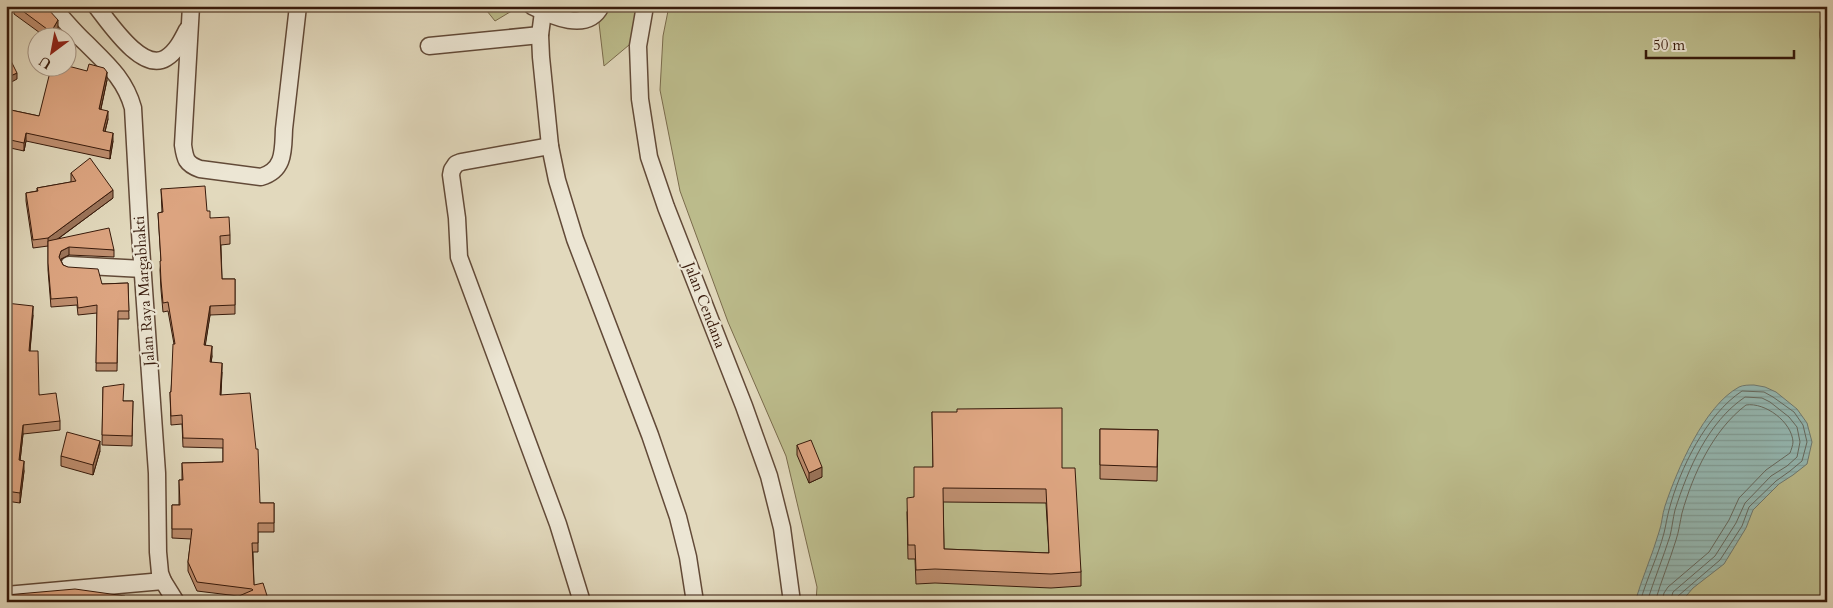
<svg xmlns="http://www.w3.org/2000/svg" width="1833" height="608" viewBox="0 0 1833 608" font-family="Cardo,serif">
<defs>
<pattern id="forest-crowns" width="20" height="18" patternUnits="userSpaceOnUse" patternTransform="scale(1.25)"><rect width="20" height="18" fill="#bcbc8c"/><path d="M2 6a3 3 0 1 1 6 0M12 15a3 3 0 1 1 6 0" fill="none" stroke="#a2a177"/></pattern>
<pattern id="water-rules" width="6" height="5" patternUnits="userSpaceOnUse" patternTransform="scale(1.25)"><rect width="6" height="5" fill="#95bab5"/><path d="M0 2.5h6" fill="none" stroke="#819f9a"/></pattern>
</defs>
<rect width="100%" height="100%" fill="#e2d9bd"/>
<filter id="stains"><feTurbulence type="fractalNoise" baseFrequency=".004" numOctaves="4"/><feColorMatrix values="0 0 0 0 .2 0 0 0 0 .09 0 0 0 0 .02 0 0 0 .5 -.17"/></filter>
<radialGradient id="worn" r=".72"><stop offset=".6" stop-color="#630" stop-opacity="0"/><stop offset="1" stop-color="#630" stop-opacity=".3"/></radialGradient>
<g fill="#bcbc8c" stroke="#7a6b4c">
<polygon points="483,6 520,6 495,21"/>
<polygon points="597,6 644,6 635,40 604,66"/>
<polygon points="669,6 1827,6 1827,602 816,602 817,587 786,456 728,322 680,191 660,90 663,36"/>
</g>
<path fill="url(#forest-crowns)" stroke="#7a6b4c" d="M 1827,6 L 1827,48 C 1813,39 1823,19 1827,6 Z"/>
<path fill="url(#water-rules)" stroke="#6f7a71" d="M 1754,385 L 1765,387 L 1776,392 L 1797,409 L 1807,423 L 1812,442 L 1807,464 L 1793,475 L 1779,484 L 1753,510 L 1746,528 L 1724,564 L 1693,588 L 1681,602 L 1635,602 C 1642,578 1652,556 1659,532 C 1662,524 1662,515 1665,506 C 1677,470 1704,406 1739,387 C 1743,385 1749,385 1754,385 Z"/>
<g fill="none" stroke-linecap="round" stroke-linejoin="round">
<g stroke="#666a60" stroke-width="1">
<path d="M 1640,602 C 1647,578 1658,556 1664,533 C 1666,525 1667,517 1669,510 C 1680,468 1706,415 1742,391 L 1764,392 L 1773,397 L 1794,412 L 1803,425 L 1807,442 L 1802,461 L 1790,471 L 1776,481 L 1749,507 L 1742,526 L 1720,560 L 1678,596 L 1676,602"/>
<path d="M 1647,602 C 1654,580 1663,558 1670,536 C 1672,528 1673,518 1675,510 C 1688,469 1708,422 1745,397 L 1762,398 L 1770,402 L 1789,417 L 1797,427 L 1800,442 L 1797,457 L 1787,466 L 1771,476 L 1745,503 L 1736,523 L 1715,556 L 1673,592 L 1670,602"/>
<path d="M 1655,602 C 1661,581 1670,560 1676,540 C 1679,531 1680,522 1682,513 C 1693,474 1713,430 1746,405 C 1765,402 1792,422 1793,442 C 1793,445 1791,450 1790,453 L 1766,470 L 1739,498 L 1729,520 L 1709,552 L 1668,587 L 1664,593 L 1662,602"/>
</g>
<defs>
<g id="street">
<path d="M 52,6 C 63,19 74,32 86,43 C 107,64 125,79 133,108 L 140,233 L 157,473 L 158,552 L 160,573 L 163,581 L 176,602"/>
<path d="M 96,6 C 109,22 142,73 166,58 C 176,52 182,40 187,30"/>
<path d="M 191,6 L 183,145 C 185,159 186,164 200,169 L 261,177 C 285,170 283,150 284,129 L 298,6"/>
<path d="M 532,6 C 552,16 587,33 601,6"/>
<polyline points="645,6 638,46 640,99 649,157 666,207 744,406 769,476 782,528 792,602"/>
<polyline points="543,12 540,35 541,57 550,146 557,180 575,239 650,435 678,517 688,557 695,602"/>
<polyline points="429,46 540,35"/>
<polyline points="550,146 461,162 456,164 452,170 451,175 457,218 459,257 558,524 582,602"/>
<polyline points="69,265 143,269"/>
<polyline points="6,595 163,581"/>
</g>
</defs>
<use href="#street" stroke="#624a38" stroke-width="19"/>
<use href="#street" stroke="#ece6d4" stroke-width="16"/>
</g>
<g fill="#be8e6f" stroke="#371a0b" fill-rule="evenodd">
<polygon points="14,6 45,6 58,29 53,38 47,38 14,14"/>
<polygon points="107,80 101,109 108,119 105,132 113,141 110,159 26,141 24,151 6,147 6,109 39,116"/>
<polygon points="71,173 113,198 58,239 114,250 114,257 69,255 61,259 61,260 63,265 102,284 128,283 129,319 118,319 117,371 96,371 97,313 78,315 77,305 51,307 48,270 48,246 33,248 26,201 26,193 37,191 37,188 71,182"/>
<polygon points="161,189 207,211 210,218 230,235 230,244 221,245 222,279 235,279 235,314 210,315 205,345 212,356 211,362 222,372 221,395 260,503 274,503 274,532 258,532 258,552 253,552 254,585 269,602 238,596 197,591 188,571 188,562 191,539 172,538 172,505 179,505 179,480 182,480 182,463 223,462 223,448 183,447 182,424 171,425 170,392 171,392 174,344 168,311 163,312 161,290 160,270 161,261 158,213 162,212"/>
<polygon points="6,303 33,315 30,351 39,395 60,421 60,430 23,434 20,461 24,471 20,503 6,501"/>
<polygon points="103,387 124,401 133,401 132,446 102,445"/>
<path d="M 932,412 L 1062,468 L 1081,572 L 1081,586 L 1051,588 L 935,583 L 916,584 L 915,559 L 908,559 L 907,512 L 914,497 L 933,467 ZM 943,502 L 1046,503 L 1049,553 L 944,549 Z"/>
<polygon points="1100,429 1158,430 1157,481 1100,479"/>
<polygon points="797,445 822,477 809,483 797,455"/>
<polygon points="100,451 93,475 61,466 61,456"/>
</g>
<g fill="#9b745a" stroke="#371a0b">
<polygon points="58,20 58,29 53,38 51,38 51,32"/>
<polygon points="107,72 107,80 99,117 99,109"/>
<polygon points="17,73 17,79 6,85 6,78"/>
<polygon points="108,111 108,119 103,139 103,131"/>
<polygon points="26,133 26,141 24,151 24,143"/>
<polygon points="113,133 113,141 110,159 110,151"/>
<polygon points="113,190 113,198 48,246 48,238"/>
<polygon points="69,247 69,255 61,259 59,265 59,257 61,251"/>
<polygon points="33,306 33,315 29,360 29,351"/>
<polygon points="210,306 210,315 204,354 204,345"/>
<polygon points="212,346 212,356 210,371 210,362"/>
<polygon points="222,363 222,372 220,404 220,395"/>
<polygon points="23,425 23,434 19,470 19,460"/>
<polygon points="100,441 100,451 93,475 93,465"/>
<polygon points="24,461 24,471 20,503 20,493"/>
<polygon points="822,467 822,477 809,483 809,473"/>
</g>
<g fill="#dda581" stroke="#371a0b" fill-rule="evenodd">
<polygon points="16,6 45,6 48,9 58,20 51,32"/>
<polygon points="6,51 17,73 6,78"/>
<polygon points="89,64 104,68 107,72 99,109 108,111 103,131 113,133 110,151 26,133 24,143 6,139 6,109 39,116 51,68 68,68 68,66 87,71"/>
<polygon points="90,158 113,190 48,238 33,240 26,193 38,191 37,188 76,181 71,173"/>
<polygon points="205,186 207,211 210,211 210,218 229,217 230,235 220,236 222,279 235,279 235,305 210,306 204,345 212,346 210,362 222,363 220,395 250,393 256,449 258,449 260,503 274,503 274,523 258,523 258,543 252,543 254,585 263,583 269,602 225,602 253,590 252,589 197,582 188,562 192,529 172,529 172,505 180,505 179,480 183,480 182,463 223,462 223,439 183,438 182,415 171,416 170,392 171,392 173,344 175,344 168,302 163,303 161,281 160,261 161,261 158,213 163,212 161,189"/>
<polygon points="109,228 114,250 69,247 61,251 59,257 63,265 68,267 98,269 102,284 128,283 129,311 118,311 117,363 96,363 97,305 78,308 77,297 51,299 48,263 48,241"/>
<polygon points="6,303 33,306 29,351 38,351 39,395 56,393 60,421 23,425 19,460 24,461 20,493 6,491"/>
<polygon points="124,384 123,401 133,401 132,436 102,435 103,387"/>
<path d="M 1062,408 L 1062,468 L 1075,468 L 1081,572 L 1051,574 L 935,569 L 916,570 L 915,545 L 908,545 L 907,498 L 914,497 L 914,467 L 933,467 L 932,412 L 957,412 L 957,409 ZM 943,488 L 1046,489 L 1049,553 L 944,549 Z"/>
<polygon points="1100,429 1158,430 1157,467 1100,465"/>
<polygon points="67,432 100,441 93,465 61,456"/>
<polygon points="811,440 822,467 809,473 797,445"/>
<polygon points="75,589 125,596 124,598 148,600 148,602 6,602 6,595"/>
</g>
<g text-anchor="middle" stroke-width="4.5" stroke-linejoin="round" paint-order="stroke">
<g font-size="15" fill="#371a0b" stroke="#ece6d4">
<text transform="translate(144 291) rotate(-94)" y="5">Jalan Raya Margabhakti</text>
<text transform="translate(705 305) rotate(69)" y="5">Jalan Cendana</text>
</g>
</g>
<rect width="1833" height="608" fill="none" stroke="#e2d9bd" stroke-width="25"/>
<rect x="8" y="8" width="1818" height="593" fill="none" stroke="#371a0b" stroke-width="2.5"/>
<rect x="12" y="12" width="1808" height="583" fill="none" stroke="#371a0b"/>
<g transform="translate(52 52) rotate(212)"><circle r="24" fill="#ece6d4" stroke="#a49484"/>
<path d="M0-4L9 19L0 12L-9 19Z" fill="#8f2418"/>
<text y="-8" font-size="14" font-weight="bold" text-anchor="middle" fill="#371a0b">U</text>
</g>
<path d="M1646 50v8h148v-8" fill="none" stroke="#371a0b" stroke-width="2.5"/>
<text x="1653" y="50" font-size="15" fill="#371a0b" stroke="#ece6d4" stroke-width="4" paint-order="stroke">50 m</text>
<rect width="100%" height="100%" filter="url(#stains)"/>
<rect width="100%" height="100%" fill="url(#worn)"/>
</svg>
